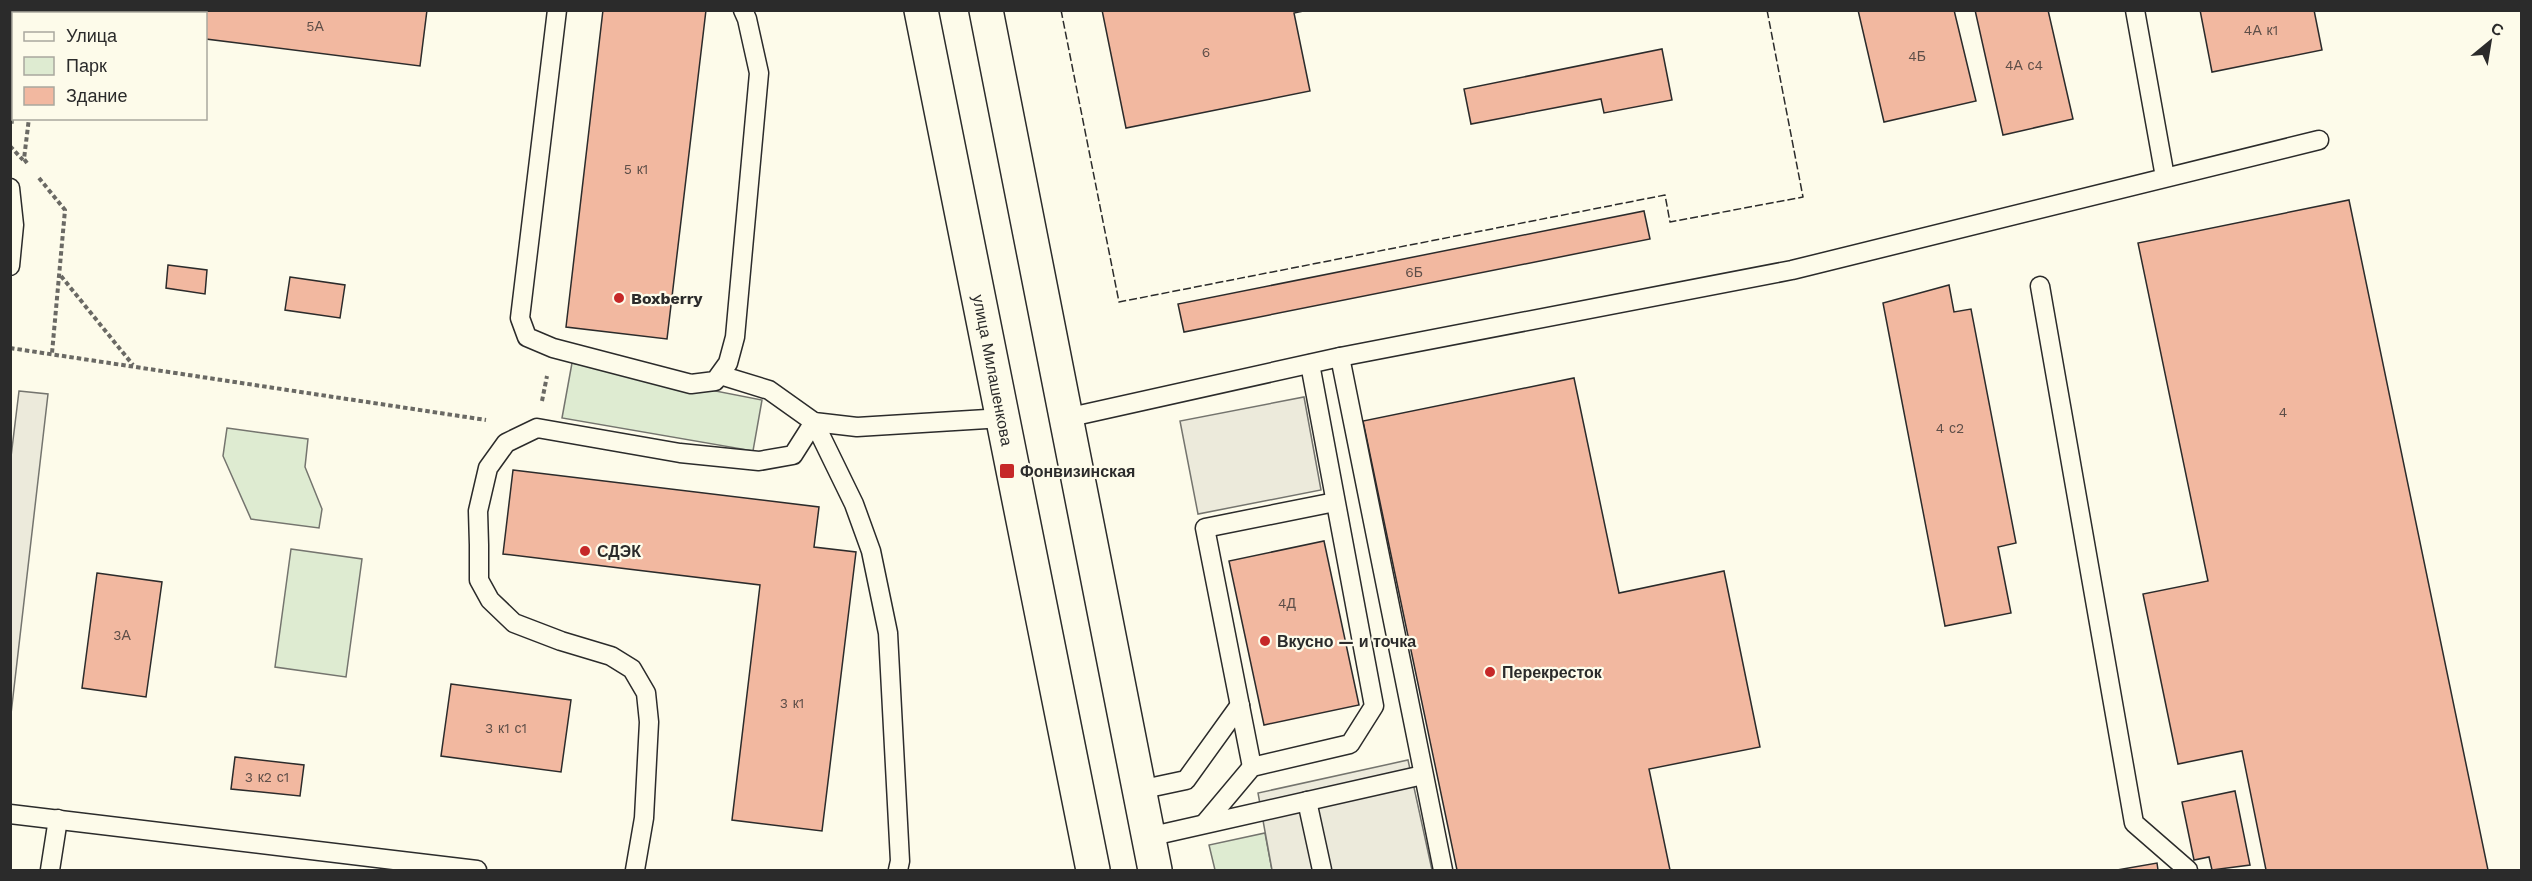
<svg xmlns="http://www.w3.org/2000/svg" width="2532" height="881" viewBox="0 0 2532 881" font-family="'Work Sans',sans-serif">
<rect width="100%" height="100%" fill="#fdfbea"/>
<g fill="#deebd1" stroke="#74746e" stroke-width="1.5">
<polygon points="11,10 28,11 27,13 14,14 13,123 10,123"/>
<polygon points="572,363 762,400 753,451 562,418"/>
<polygon points="227,428 308,439 305,467 322,509 319,528 251,519 223,456"/>
<polygon points="291,549 362,559 346,677 275,667"/>
<polygon points="1265,833 1272,870 1215,870 1209,845"/>
</g>
<g fill="#eceadb" stroke="#74746e" stroke-width="1.5">
<polygon points="19,391 48,394 11,714 10,465"/>
<polygon points="1304,397 1321,490 1198,514 1180,421"/>
<polygon points="1408,760 1432,870 1272,870 1258,793"/>
</g>
<g fill="#f2b8a0" stroke="#2b2b2b" stroke-width="1.5">
<polygon points="200,10 427,10 420,66 206,39 206,14 199,14"/>
<polygon points="603,10 706,10 667,339 566,327"/>
<polygon points="1102,10 1308,10 1294,13 1310,91 1126,128"/>
<polygon points="1858,10 1954,10 1976,101 1884,122"/>
<polygon points="1975,10 2048,10 2073,119 2003,135"/>
<polygon points="2200,10 2314,10 2322,50 2212,72"/>
<polygon points="1662,49 1672,100 1604,113 1601,99 1471,124 1464,89"/>
<polygon points="2349,200 2488,870 2266,870 2242,751 2178,764 2143,594 2208,581 2138,243"/>
<polygon points="1644,211 1650,239 1184,332 1178,304"/>
<polygon points="168,265 207,270 205,294 166,288"/>
<polygon points="290,277 345,285 340,318 285,310"/>
<polygon points="1949,285 1954,312 1971,309 2016,543 1998,547 2011,613 1945,626 1883,303"/>
<polygon points="1574,378 1619,593 1724,571 1760,747 1649,769 1670,870 1457,870 1363,421"/>
<polygon points="513,470 819,507 814,547 856,552 822,831 732,820 760,585 503,554"/>
<polygon points="1324,541 1359,705 1264,725 1229,561"/>
<polygon points="97,573 162,582 146,697 82,688"/>
<polygon points="451,684 571,700 561,772 441,756"/>
<polygon points="235,757 304,765 300,796 231,789"/>
<polygon points="2235,791 2250,865 2212,870 2209,857 2194,860 2182,802"/>
<polygon points="2157,863 2158,870 2117,870"/>
</g>
<g fill="none" stroke-linecap="round" stroke-linejoin="round">
<defs>
<g id="service">
<polyline points="557,10 520,318 527,337 553,348 691,384 715,381 728,363 735,337 759,73 747,19 743,10"/>
<polyline points="2135,10 2165,177"/>
<polyline points="10,188 14,225 10,266"/>
<polyline points="2040,286 2134,823 2188,870"/>
<polyline points="1340,357 1443,870"/>
<polyline points="720,375 769,390 814,422 857,427 1003,418"/>
<polyline points="1066,418 1340,357 1792,270 2319,140"/>
<polyline points="814,422 854,504 871,551 888,633 900,861 898,870"/>
<polyline points="1252,767 1205,528 1335,502"/>
<polyline points="1139,790 1186,780 1240,705"/>
<polyline points="1307,801 1322,870"/>
<polyline points="10,814 477,870"/>
<polyline points="1205,823 1252,767 1350,744 1374,706 1310,364"/>
<polyline points="1148,837 1423,775"/>
<polyline points="50,870 58,819"/>
<polyline points="635,870 644,818 649,722 646,693 632,669 611,656 561,641 514,623 490,600 479,580 479,545 478,511 488,468 506,443 537,428 680,453 759,461 793,455 814,422"/>
</g>
<g id="secondary">
<polyline points="921,10 1093,870"/>
<polyline points="986,10 1155,870"/>
</g>
</defs>
<use href="#service" stroke="#2b2b2b" stroke-width="21"/>
<use href="#secondary" stroke="#2b2b2b" stroke-width="36"/>
<g stroke="#6a6964" stroke-width="4" stroke-dasharray="4.5 3" stroke-linecap="butt">
<polyline points="44,14 44,10"/>
<polyline points="10,146 23,160"/>
<polyline points="27,163 24,159 29,118"/>
<polyline points="39,178 65,210 52,353"/>
<polyline points="61,276 133,365"/>
<polyline points="10,348 486,420"/>
<polyline points="542,401 547,376"/>
</g>
<use href="#service" stroke="#fdfbea" stroke-width="18"/>
<use href="#secondary" stroke="#fdfbea" stroke-width="33"/>
<polyline stroke="#2b2b2b" stroke-width="1.5" stroke-dasharray="8 3" stroke-linecap="butt" points="1061,10 1119,302 1665,195 1670,222 1803,197 1767,10"/>
</g>
<g fill="#c62828" stroke="#fdfbea" stroke-width="2">
<circle cx="619" cy="298" r="6"/>
<rect x="999" y="463" width="16" height="16" rx="3"/>
<circle cx="585" cy="551" r="6"/>
<circle cx="1265" cy="641" r="6"/>
<circle cx="1490" cy="672" r="6"/>
</g>
<g text-anchor="middle" stroke-width="4.5" stroke-linejoin="round" paint-order="stroke">
<g font-size="14" fill="#5d4e48">
<text x="315" y="31">5А</text>
<text x="2261" y="35">4А к1</text>
<text x="1206" y="57">6</text>
<text x="1917" y="61">4Б</text>
<text x="2024" y="70">4А с4</text>
<text x="636" y="174">5 к1</text>
<text x="1414" y="277">6Б</text>
<text x="2283" y="417">4</text>
<text x="1950" y="433">4 с2</text>
<text x="1287" y="608">4Д</text>
<text x="122" y="640">3А</text>
<text x="792" y="708">3 к1</text>
<text x="506" y="733">3 к1 с1</text>
<text x="267" y="782">3 к2 с1</text>
</g>
<g font-size="16" font-weight="bold" fill="#2b2b2b" stroke="#fdfbea" text-anchor="start">
<text x="631" y="304">Boxberry</text>
<text x="1020" y="477">Фонвизинская</text>
<text x="597" y="557">СДЭК</text>
<text x="1277" y="647">Вкусно — и точка</text>
<text x="1502" y="678">Перекресток</text>
</g>
<g font-size="16" fill="#2b2b2b" stroke="#fdfbea">
<text transform="translate(993 370) rotate(79)" y="6">улица Милашенкова</text>
</g>
</g>
<rect width="2532" height="881" fill="none" stroke="#2b2b2b" stroke-width="24"/>
<rect x="12" y="12" width="195" height="108" fill="#fdfbea" stroke="#a9a89e" stroke-width="1.5"/>
<rect x="24" y="32" width="30" height="9" fill="#fdfbea" stroke="#a9a89e" stroke-width="1.5"/>
<text x="66" y="42" font-size="18" fill="#2b2b2b">Улица</text>
<rect x="24" y="57" width="30" height="18" fill="#deebd1" stroke="#a9a89e" stroke-width="1.5"/>
<text x="66" y="72" font-size="18" fill="#2b2b2b">Парк</text>
<rect x="24" y="87" width="30" height="18" fill="#f2b8a0" stroke="#a9a89e" stroke-width="1.5"/>
<text x="66" y="102" font-size="18" fill="#2b2b2b">Здание</text>
<g transform="translate(2490 42) rotate(30)" stroke="#fdfbea" stroke-width="4.5" paint-order="stroke">
<path d="M0-4.5L10 22L0 15L-10 22Z" fill="#2b2b2b"/>
<text y="-9" font-size="16" font-weight="bold" text-anchor="middle" fill="#2b2b2b">С</text>
</g>
</svg>
